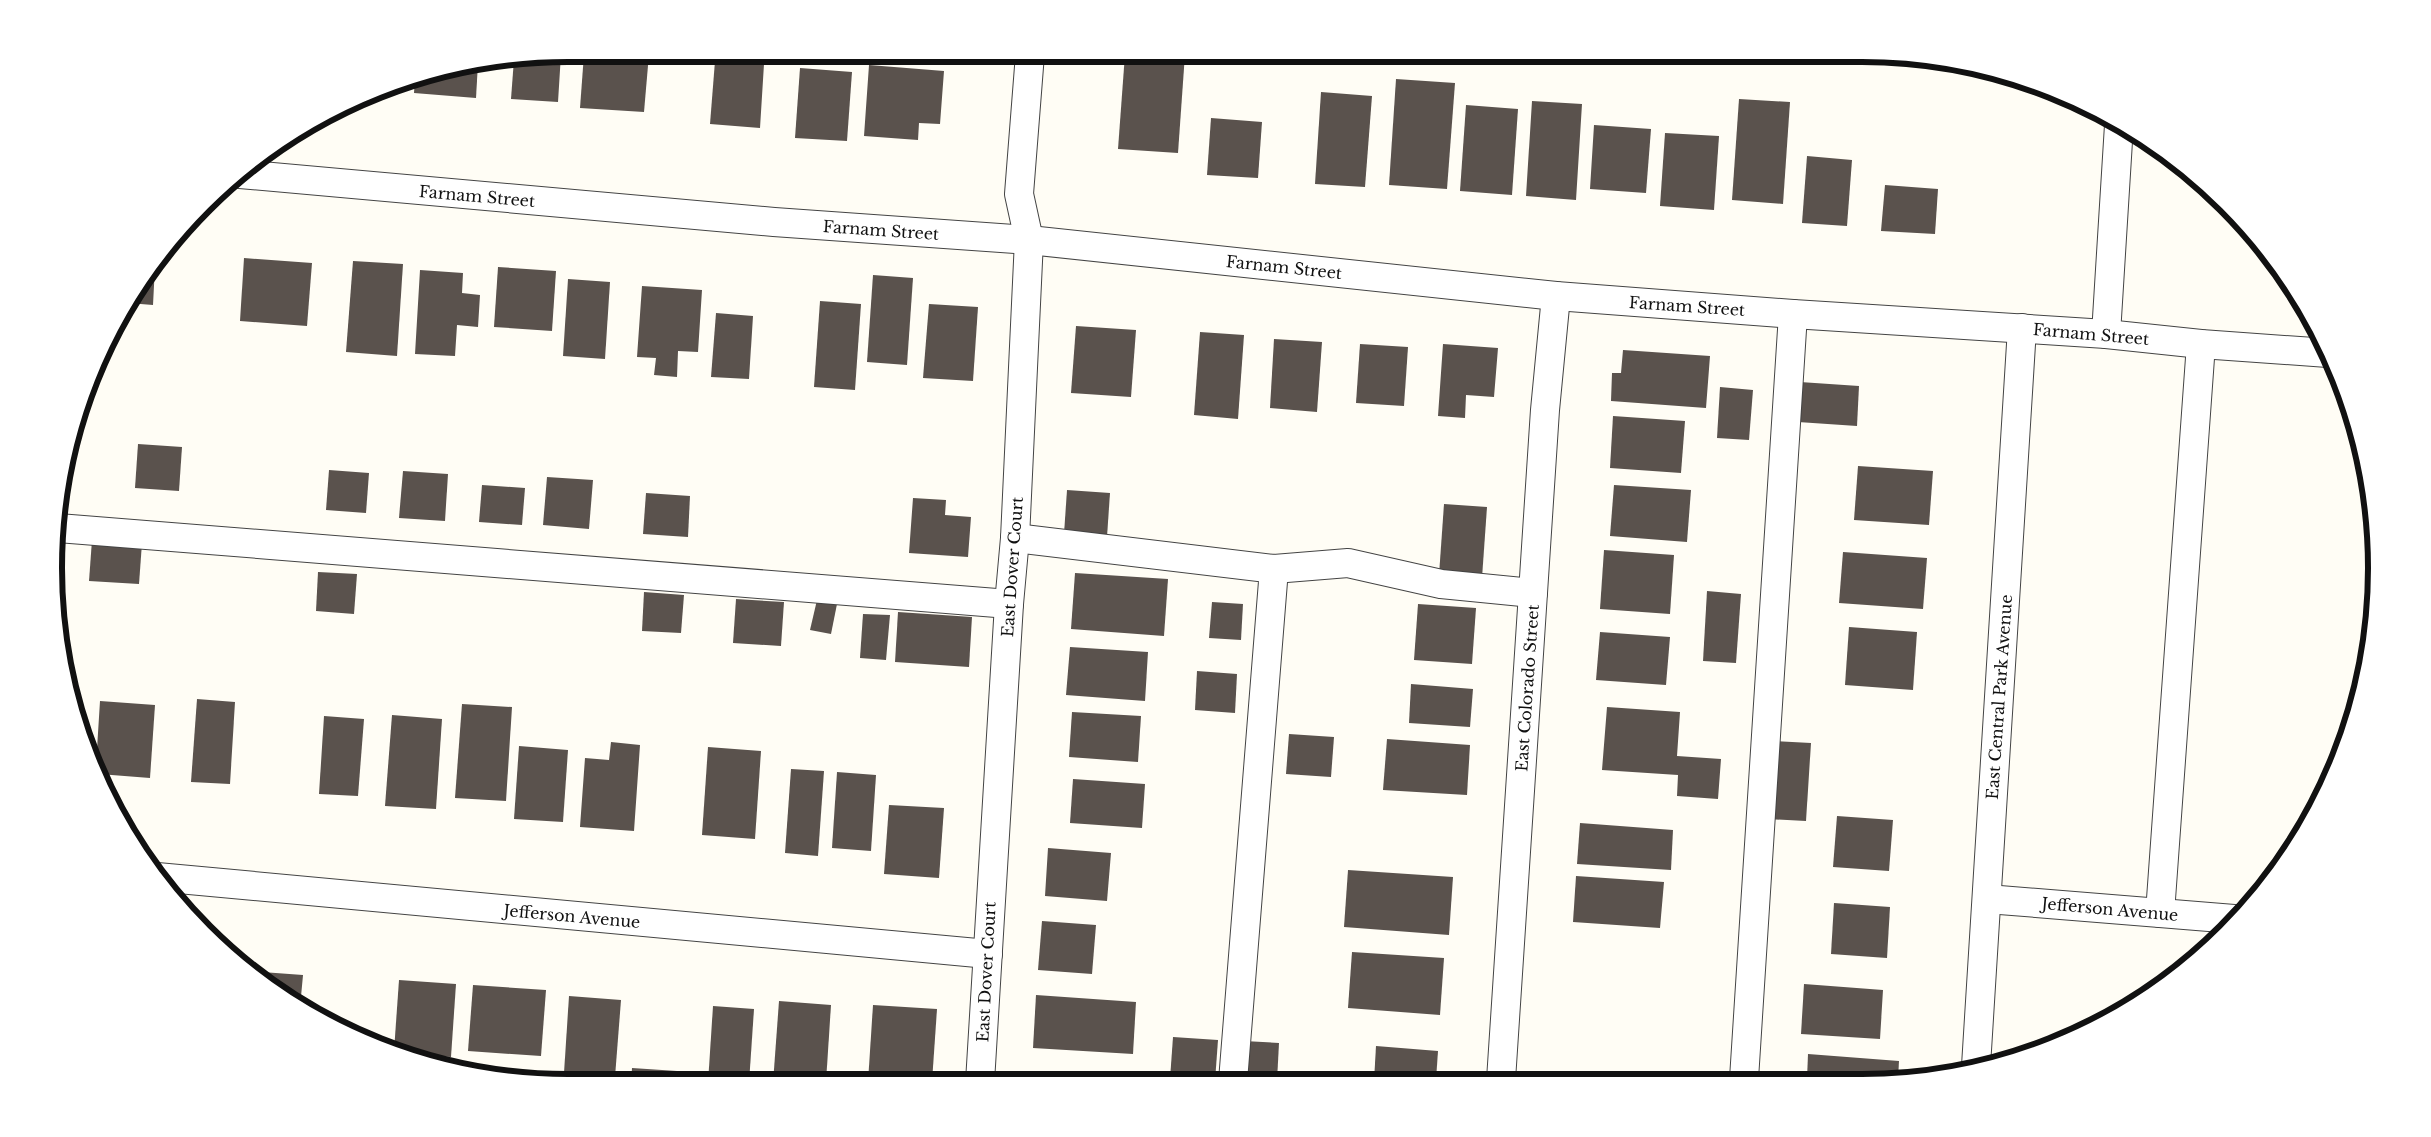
<svg xmlns="http://www.w3.org/2000/svg" width="2431" height="1137" viewBox="0 0 2431 1137" font-family="'Libre Baskerville',serif">
<rect width="100%" height="100%" fill="#fffdf5"/>
<g fill="#5a524d">
<polygon points="561,54 558,102 511,99 514,59"/>
<polygon points="584,54 649,54 644,112 580,108"/>
<polygon points="1125,54 1185,54 1178,153 1118,149"/>
<polygon points="1682,54 1724,54 1724,59 1682,56"/>
<polygon points="1735,54 1770,54 1770,62 1735,60"/>
<polygon points="715,61 764,64 760,128 710,124"/>
<polygon points="478,63 476,98 414,93 415,78"/>
<polygon points="869,65 944,71 940,124 919,123 918,140 864,136"/>
<polygon points="800,68 852,72 847,141 795,138"/>
<polygon points="1396,79 1455,83 1447,189 1389,185"/>
<polygon points="1321,92 1372,96 1365,187 1315,184"/>
<polygon points="1739,99 1790,102 1783,204 1732,200"/>
<polygon points="1532,101 1582,104 1576,200 1526,196"/>
<polygon points="1466,105 1518,109 1512,195 1460,191"/>
<polygon points="1211,118 1262,122 1258,178 1207,175"/>
<polygon points="1594,125 1651,129 1646,193 1590,189"/>
<polygon points="1665,133 1719,136 1714,210 1660,206"/>
<polygon points="1807,156 1852,160 1847,226 1802,223"/>
<polygon points="1885,185 1938,189 1935,234 1881,231"/>
<polygon points="244,258 312,263 307,326 240,321"/>
<polygon points="353,261 403,264 397,356 346,352"/>
<polygon points="155,266 153,305 128,303 147,278"/>
<polygon points="498,267 556,271 552,331 494,327"/>
<polygon points="420,270 463,273 462,293 480,295 478,327 457,325 455,356 415,354"/>
<polygon points="873,275 913,278 907,365 867,362"/>
<polygon points="568,279 610,282 605,359 563,356"/>
<polygon points="642,286 702,290 698,352 678,351 677,377 654,375 656,358 637,357"/>
<polygon points="820,301 861,304 855,390 814,387"/>
<polygon points="929,304 978,307 973,381 923,378"/>
<polygon points="716,313 753,316 749,379 711,377"/>
<polygon points="1076,326 1136,330 1131,397 1071,393"/>
<polygon points="1200,332 1244,335 1238,419 1194,415"/>
<polygon points="1274,339 1322,342 1317,412 1270,408"/>
<polygon points="1360,344 1408,347 1404,406 1356,403"/>
<polygon points="1443,344 1498,348 1494,397 1466,395 1465,418 1438,416"/>
<polygon points="1623,350 1710,356 1706,408 1611,401 1612,373 1621,373"/>
<polygon points="1800,382 1859,386 1857,426 1798,422"/>
<polygon points="1720,387 1753,390 1749,440 1717,438"/>
<polygon points="1613,416 1685,421 1681,473 1610,468"/>
<polygon points="138,444 182,447 179,491 135,488"/>
<polygon points="1858,466 1933,471 1929,525 1854,520"/>
<polygon points="329,470 369,473 366,513 326,510"/>
<polygon points="403,471 448,474 445,521 399,518"/>
<polygon points="547,477 593,480 589,529 543,525"/>
<polygon points="482,485 525,488 522,525 479,522"/>
<polygon points="1614,485 1691,490 1687,542 1610,536"/>
<polygon points="1067,490 1110,493 1107,537 1064,534"/>
<polygon points="646,493 690,496 688,537 643,534"/>
<polygon points="913,498 946,500 945,515 971,517 968,557 909,553"/>
<polygon points="1444,504 1487,507 1482,578 1439,575"/>
<polygon points="92,540 142,543 139,584 89,581"/>
<polygon points="1604,550 1674,555 1670,614 1600,609"/>
<polygon points="1843,552 1927,558 1923,609 1839,603"/>
<polygon points="318,572 357,574 354,614 316,611"/>
<polygon points="1075,573 1168,579 1164,636 1071,629"/>
<polygon points="1707,591 1741,594 1736,663 1703,661"/>
<polygon points="644,592 684,595 681,633 642,631"/>
<polygon points="736,599 784,602 781,646 733,643"/>
<polygon points="817,600 837,604 831,634 810,630"/>
<polygon points="1212,602 1243,604 1241,640 1209,638"/>
<polygon points="1418,604 1476,608 1472,664 1414,660"/>
<polygon points="898,612 972,617 969,667 895,662"/>
<polygon points="863,614 890,615 886,660 860,658"/>
<polygon points="1849,627 1917,632 1913,690 1845,685"/>
<polygon points="1600,632 1670,637 1666,685 1596,680"/>
<polygon points="1070,647 1148,652 1145,701 1066,695"/>
<polygon points="1197,671 1237,674 1235,713 1195,710"/>
<polygon points="1411,684 1473,689 1470,727 1409,723"/>
<polygon points="197,699 235,702 230,784 191,782"/>
<polygon points="100,701 155,705 150,778 99,774 96,766"/>
<polygon points="462,704 512,707 506,801 455,798"/>
<polygon points="1607,707 1680,712 1677,756 1721,759 1718,799 1677,796 1678,775 1602,770"/>
<polygon points="1072,712 1141,716 1138,762 1069,757"/>
<polygon points="392,715 442,719 436,809 385,806"/>
<polygon points="324,716 364,719 358,796 319,794"/>
<polygon points="1289,734 1334,737 1331,777 1286,774"/>
<polygon points="1387,739 1470,745 1467,795 1383,790"/>
<polygon points="1773,741 1811,743 1806,821 1767,819"/>
<polygon points="611,742 640,745 634,831 580,827 585,758 609,760"/>
<polygon points="519,746 568,750 563,822 514,819"/>
<polygon points="708,747 761,751 755,839 702,835"/>
<polygon points="791,769 824,771 818,856 785,853"/>
<polygon points="837,772 876,775 871,851 832,848"/>
<polygon points="1073,779 1145,784 1142,828 1070,823"/>
<polygon points="889,805 944,808 939,878 884,874"/>
<polygon points="1837,816 1893,820 1889,871 1833,867"/>
<polygon points="1580,823 1673,830 1671,870 1577,864"/>
<polygon points="1048,848 1111,853 1107,901 1045,896"/>
<polygon points="1348,870 1453,877 1449,935 1344,927"/>
<polygon points="1576,876 1664,882 1660,928 1573,922"/>
<polygon points="1834,903 1890,907 1887,958 1831,954"/>
<polygon points="1042,921 1096,925 1092,974 1038,970"/>
<polygon points="1352,952 1444,958 1440,1015 1348,1008"/>
<polygon points="262,972 303,975 300,1007 262,979"/>
<polygon points="399,980 456,984 451,1057 405,1054 394,1051"/>
<polygon points="1804,984 1883,990 1880,1039 1801,1034"/>
<polygon points="473,985 546,990 541,1056 468,1051"/>
<polygon points="1036,995 1136,1002 1133,1054 1033,1048"/>
<polygon points="569,996 621,1000 615,1077 564,1073"/>
<polygon points="779,1001 831,1005 826,1082 773,1083"/>
<polygon points="873,1005 937,1009 932,1082 868,1082"/>
<polygon points="713,1006 754,1009 749,1083 708,1083"/>
<polygon points="1173,1037 1218,1040 1215,1081 1170,1079"/>
<polygon points="1244,1041 1279,1043 1277,1081 1241,1081"/>
<polygon points="1376,1046 1438,1051 1436,1080 1374,1081"/>
<polygon points="1808,1054 1899,1061 1898,1079 1807,1079"/>
<polygon points="632,1068 677,1071 677,1083 631,1083"/>
</g>
<g fill="none" stroke-linecap="round" stroke-linejoin="round">
<defs>
<g id="minor">
<polyline points="240,174 774,222 1029,240 1556,296 1793,314 2106,334 2201,344 2328,353"/>
<polyline points="2106,334 2119,125"/>
<polyline points="58,528 1009,604"/>
<polyline points="1015,538 1274,569 1233,1081"/>
<polyline points="1274,569 1348,563 1441,584 1533,593"/>
<polyline points="157,877 988,954"/>
<polyline points="1987,899 2234,919"/>
<polyline points="2160,913 2201,344"/>
<polyline points="1976,1066 2022,328"/>
<polyline points="1744,1079 1793,314"/>
<polyline points="1501,1080 1545,410 1556,296"/>
<polyline points="980,1082 1009,604 1015,538 1029,240 1019,194 1030,54"/>
</g>
</defs>
<use href="#minor" stroke="#444" stroke-width="30"/>
<use href="#minor" stroke="#fff" stroke-width="28"/>
</g>
<g text-anchor="middle" stroke-width="5" stroke-linejoin="round" paint-order="stroke">
<g font-size="16" fill="#111" stroke="#fff">
<text transform="translate(477 196) rotate(5)" y="6">Farnam Street</text>
<text transform="translate(881 230) rotate(4)" y="6">Farnam Street</text>
<text transform="translate(1284 267) rotate(6)" y="6">Farnam Street</text>
<text transform="translate(1687 306) rotate(4)" y="6">Farnam Street</text>
<text transform="translate(2091 334) rotate(5)" y="6">Farnam Street</text>
<text transform="translate(1012 567) rotate(-86)" y="6">East Dover Court</text>
<text transform="translate(1527 688) rotate(-86)" y="6">East Colorado Street</text>
<text transform="translate(1999 697) rotate(-86)" y="6">East Central Park Avenue</text>
<text transform="translate(2110 909) rotate(5)" y="6">Jefferson Avenue</text>
<text transform="translate(572 916) rotate(5)" y="6">Jefferson Avenue</text>
<text transform="translate(986 972) rotate(-87)" y="6">East Dover Court</text>
</g>
</g>
<path d="M0 0H2431V1137H0ZM568 62H1862A506 506 0 0 1 2368 568V568A506 506 0 0 1 1862 1074H568A506 506 0 0 1 62 568V568A506 506 0 0 1 568 62Z" fill="#fff" fill-rule="evenodd"/>
<path fill="none" stroke="#111" stroke-width="6" d="M568 62H1862A506 506 0 0 1 2368 568V568A506 506 0 0 1 1862 1074H568A506 506 0 0 1 62 568V568A506 506 0 0 1 568 62Z"/>
</svg>
